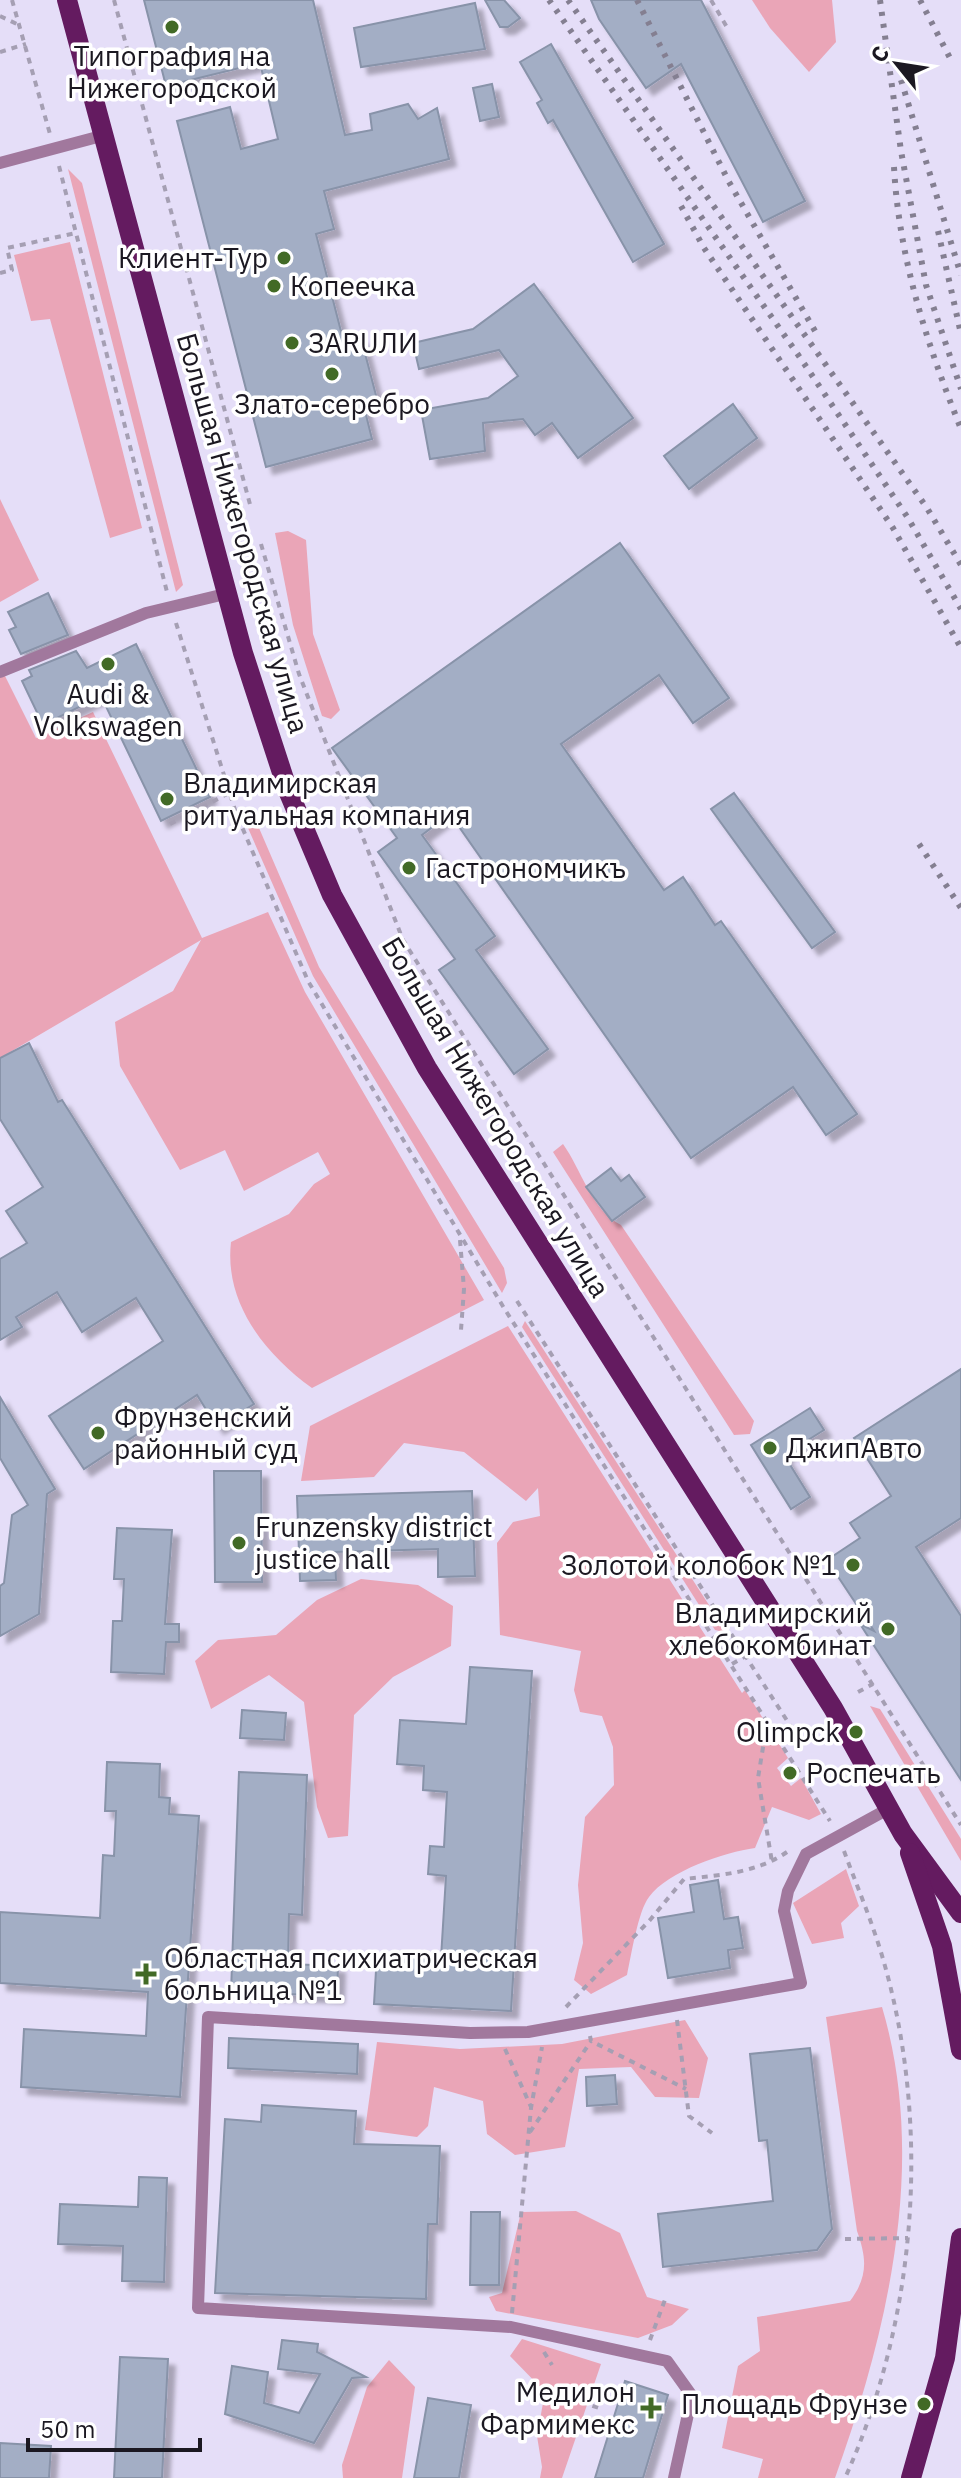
<svg xmlns="http://www.w3.org/2000/svg" width="961" height="2478" viewBox="0 0 961 2478" font-family="'IBM Plex Sans',sans-serif">
<defs>
<filter id="shadow"><feDropShadow dx="7" dy="7" stdDeviation="2" flood-color="#0004"/></filter>
</defs>
<rect width="100%" height="100%" fill="#e5def8"/>
<g fill="#eaa5b7">
<polygon points="752,0 832,0 836,42 809,72 770,28"/>
<polygon points="68,169 82,183 183,585 176,592"/>
<polygon points="70,242 142,528 110,538 50,319 31,321 14,255"/>
<polygon points="0,499 39,580 0,602"/>
<polygon points="288,531 306,540 313,634 340,710 331,719 322,716 293,625 275,533"/>
<path d="M 0,666 L 36,738 L 93,712 L 202,938 L 268,912 L 305,992 L 484,1300 L 312,1388 C 265,1354 224,1303 231,1242 L 289,1214 L 314,1184 L 330,1174 L 318,1152 L 244,1191 L 225,1150 L 180,1170 L 120,1066 L 115,1022 L 173,991 L 201,940 L 0,1058 Z"/>
<polygon points="248,828 259,828 319,967 504,1268 507,1283 502,1293 313,976"/>
<path d="M 563,1144 C 581,1169 592,1211 621,1225 L 754,1421 L 750,1434 L 734,1435 L 553,1152 Z"/>
<polygon points="525,1321 720,1622 724,1632 715,1630 522,1327"/>
<path d="M 508,1326 L 742,1693 L 745,1690 L 788,1758 L 777,1768 L 791,1786 L 801,1778 L 821,1814 L 809,1820 L 772,1807 L 755,1848 C 725,1852 668,1871 649,1897 C 638,1911 631,1957 627,1975 L 591,1994 L 574,1980 L 583,1943 L 578,1885 L 585,1817 L 614,1785 L 613,1747 L 602,1716 L 580,1712 L 574,1690 L 581,1651 L 500,1635 L 497,1543 L 513,1522 L 540,1516 L 538,1488 L 526,1501 L 464,1452 L 404,1443 L 374,1477 L 301,1481 L 310,1426 Z"/>
<polygon points="361,1579 418,1585 453,1606 451,1646 393,1677 354,1715 348,1836 328,1838 317,1807 304,1702 269,1675 211,1709 195,1661 218,1640 276,1635 317,1600"/>
<polygon points="870,1706 880,1709 961,1839 961,1861"/>
<polygon points="846,1869 859,1906 841,1923 844,1938 812,1944 793,1903"/>
<path d="M 882,2007 C 928,2162 888,2330 835,2478 L 758,2478 L 763,2459 L 722,2448 L 738,2366 L 760,2351 L 757,2317 L 850,2301 C 868,2277 867,2259 857,2231 L 826,2017 Z"/>
<polygon points="685,2020 708,2058 699,2098 655,2097 631,2067 579,2069 565,2147 515,2155 487,2134 483,2101 434,2087 428,2126 417,2137 365,2130 377,2042 460,2049 562,2044"/>
<polygon points="576,2211 620,2233 647,2297 689,2309 672,2325 638,2338 496,2311 489,2297 502,2293 521,2212"/>
<polygon points="522,2339 601,2364 562,2478 540,2478 542,2467 537,2436 545,2392 510,2356"/>
<polygon points="389,2360 415,2387 402,2478 343,2478 342,2465 367,2387"/>
</g>
<g fill="#a3aec5" stroke="#8893a9" stroke-width="2" filter="url(#shadow)">
<polygon points="144,0 313,0 345,135 372,130 370,114 408,104 418,119 437,108 449,159 324,191 334,229 316,234 344,343 361,338 378,403 364,407 372,439 266,467 177,121 230,107 241,149 278,139 260,63 166,86"/>
<polygon points="485,0 504,0 520,18 508,27 500,27"/>
<polygon points="591,0 701,0 805,201 763,222 681,64 646,88 599,19"/>
<polygon points="475,3 485,49 361,67 354,28"/>
<polygon points="551,44 664,244 633,262 553,120 548,123 537,103 542,100 520,62"/>
<polygon points="492,84 499,117 480,121 473,88"/>
<polygon points="534,284 633,418 578,458 552,423 535,435 523,419 483,423 485,451 430,459 421,410 488,398 518,376 499,350 419,369 413,343 473,329"/>
<polygon points="733,404 757,438 689,489 664,456"/>
<polygon points="620,543 729,698 693,723 659,675 561,744 664,890 683,877 715,925 721,921 857,1114 826,1135 793,1087 691,1158 450,814 422,835 495,936 476,950 548,1049 514,1074 439,970 455,959 378,852 397,838 332,748"/>
<polygon points="48,593 68,635 21,654 9,630 16,627 8,612"/>
<polygon points="136,644 210,797 161,821 101,696 43,725 22,681 32,676 29,670 76,651 87,668"/>
<polygon points="734,793 835,932 812,948 711,809"/>
<polygon points="29,1043 58,1102 62,1100 254,1404 217,1427 197,1395 84,1469 49,1416 163,1341 136,1298 82,1332 57,1292 16,1317 22,1327 0,1340 0,1259 27,1243 6,1211 43,1187 0,1119 0,1058"/>
<polygon points="611,1168 621,1181 629,1175 645,1197 612,1221 586,1187"/>
<polygon points="961,1369 961,1518 916,1547 961,1616 961,1780 860,1624 874,1631 827,1560 860,1538 850,1523 891,1496 854,1438"/>
<polygon points="0,1397 55,1489 47,1494 39,1614 0,1636 0,1586 4,1583 12,1515 28,1505 0,1458"/>
<polygon points="810,1408 824,1430 784,1455 810,1497 791,1509 751,1445"/>
<polygon points="214,1471 261,1471 262,1582 215,1582"/>
<polygon points="472,1491 475,1576 438,1577 438,1549 335,1552 336,1580 300,1581 297,1496"/>
<polygon points="117,1528 172,1530 165,1624 179,1624 179,1642 166,1642 164,1674 111,1672 113,1621 122,1621 124,1579 114,1579"/>
<polygon points="470,1667 532,1671 511,2011 374,2004 377,1954 441,1958 446,1876 428,1874 430,1846 444,1847 447,1792 423,1790 424,1766 397,1764 400,1720 466,1724"/>
<polygon points="242,1710 286,1713 284,1740 240,1738"/>
<polygon points="107,1762 160,1764 159,1797 170,1798 169,1814 199,1816 180,2097 21,2087 24,2029 146,2036 148,1992 0,1983 0,1912 100,1918 103,1855 114,1856 116,1811 105,1811"/>
<polygon points="239,1772 307,1775 302,1915 289,1914 288,1964 338,1966 337,1996 231,1992"/>
<polygon points="718,1880 724,1919 738,1917 743,1948 728,1950 730,1968 668,1978 658,1918 694,1912 690,1885"/>
<polygon points="229,2038 358,2044 357,2074 228,2068"/>
<polygon points="810,2048 832,2229 817,2250 663,2267 658,2214 773,2201 767,2140 759,2141 750,2054"/>
<polygon points="615,2075 617,2104 587,2106 586,2077"/>
<polygon points="262,2105 356,2111 354,2144 440,2146 437,2224 428,2224 426,2299 215,2293 225,2119 261,2122"/>
<polygon points="139,2177 167,2178 164,2282 122,2281 123,2246 58,2244 60,2204 138,2207"/>
<polygon points="471,2212 500,2212 499,2285 470,2285"/>
<polygon points="282,2340 318,2344 317,2352 366,2377 352,2378 314,2443 225,2414 232,2366 268,2372 264,2403 299,2413 320,2374 278,2369"/>
<polygon points="120,2357 168,2359 162,2478 114,2478"/>
<polygon points="625,2381 668,2395 643,2478 595,2478"/>
<polygon points="428,2398 471,2405 459,2478 414,2478"/>
<polygon points="0,2443 51,2446 49,2478 0,2478"/>
</g>
<g fill="none" stroke-linecap="round" stroke-linejoin="round">
<g stroke="#a59fb3" stroke-width="4" stroke-dasharray="6 6" stroke-linecap="butt">
<polyline points="12,0 50,134"/>
<polyline points="114,0 251,508"/>
<polyline points="711,0 728,29"/>
<polyline points="0,16 19,25"/>
<polyline points="0,52 26,44"/>
<polyline points="59,166 167,592"/>
<polyline points="0,273 12,270 7,248 76,233"/>
<polyline points="261,544 299,674 403,940 961,1825"/>
<polyline points="176,623 236,813 308,981 504,1308 830,1821"/>
<polyline points="170,824 229,793"/>
<polyline points="460,1240 464,1289 461,1330"/>
<polyline points="517,1301 795,1733 781,1742"/>
<polyline points="732,1664 746,1656"/>
<polyline points="858,1692 873,1684"/>
<polyline points="767,1723 758,1778 772,1862"/>
<path d="M 844,1851 C 858,1889 874,1926 885,1966 C 931,2131 916,2322 845,2478"/>
<path d="M 566,2007 L 650,1920 L 684,1879 C 721,1875 756,1873 787,1852"/>
<polyline points="677,2020 689,2116 712,2133"/>
<polyline points="590,2036 591,2041 686,2089"/>
<polyline points="505,2049 531,2107"/>
<polyline points="530,2132 591,2041"/>
<polyline points="845,2239 908,2238"/>
<polyline points="512,2313 531,2108 542,2047"/>
<polyline points="650,2340 666,2297"/>
<polyline points="544,2352 552,2365"/>
<polyline points="581,2402 599,2408"/>
</g>
<g stroke="#a1789d" stroke-width="12">
<polyline points="0,163 105,135"/>
<polyline points="0,672 146,613 225,594"/>
<polyline points="674,2478 692,2396 667,2361 511,2327 198,2308 208,2017 470,2033 528,2032 801,1983 784,1911 788,1891 806,1854 888,1809"/>
</g>
<g stroke="#641b60" stroke-width="20">
<polyline points="67,0 243,653 287,788 332,895 427,1068 833,1708 903,1834 961,1913"/>
<polyline points="910,1853 942,1946 961,2050"/>
<polyline points="911,2478 945,2358 961,2238"/>
</g>
<g stroke="#847f91" stroke-width="6" stroke-dasharray="4 8" stroke-linecap="butt">
<polyline points="549,0 801,359 908,518 961,609"/>
<polyline points="568,0 927,508 961,565"/>
<polyline points="637,0 729,182 815,331"/>
<polyline points="880,0 901,151 926,285 961,389"/>
<polyline points="920,0 950,58"/>
<polyline points="901,80 961,275"/>
<path d="M 894,167 C 899,259 927,344 961,429"/>
<polyline points="681,206 704,248 893,528 961,648"/>
<polyline points="938,231 961,334"/>
<polyline points="919,844 961,908"/>
</g>
</g>
<g fill="#426a26" stroke="#fff" stroke-width="3">
<circle cx="172" cy="27" r="8"/>
<circle cx="284" cy="258" r="8"/>
<circle cx="274" cy="286" r="8"/>
<circle cx="292" cy="343" r="8"/>
<circle cx="332" cy="374" r="8"/>
<circle cx="108" cy="664" r="8"/>
<circle cx="167" cy="799" r="8"/>
<circle cx="409" cy="868" r="8"/>
<circle cx="98" cy="1433" r="8"/>
<circle cx="770" cy="1448" r="8"/>
<circle cx="239" cy="1543" r="8"/>
<circle cx="853" cy="1565" r="8"/>
<circle cx="888" cy="1629" r="8"/>
<circle cx="856" cy="1732" r="8"/>
<circle cx="790" cy="1773" r="8"/>
<path d="M142 1962h8v8h8v8h-8v8h-8v-8h-8v-8h8z"/>
<circle cx="924" cy="2404" r="8"/>
<path d="M647 2396h8v8h8v8h-8v8h-8v-8h-8v-8h8z"/>
</g>
<g text-anchor="middle" stroke-width="7" stroke-linejoin="round" paint-order="stroke">
<g font-size="28" fill="#1b1821" stroke="#fff" text-anchor="start">
<text x="172" y="66" text-anchor="middle">Типография на<tspan x="172" dy="32">Нижегородской</tspan></text>
<text x="268" y="268" text-anchor="end">Клиент-Тур</text>
<text x="290" y="296">Копеечка</text>
<text x="308" y="353">ЗАRUЛИ</text>
<text x="332" y="414" text-anchor="middle">Злато-серебро</text>
<text x="108" y="704" text-anchor="middle">Audi &amp;<tspan x="108" dy="32">Volkswagen</tspan></text>
<text x="183" y="793">Владимирская<tspan x="183" dy="32">ритуальная компания</tspan></text>
<text x="425" y="878">Гастрономчикъ</text>
<text x="114" y="1427">Фрунзенский<tspan x="114" dy="32">районный суд</tspan></text>
<text x="786" y="1458">ДжипАвто</text>
<text x="255" y="1537">Frunzensky district<tspan x="255" dy="32">justice hall</tspan></text>
<text x="837" y="1575" text-anchor="end">Золотой колобок №1</text>
<text x="872" y="1623" text-anchor="end">Владимирский<tspan x="872" dy="32">хлебокомбинат</tspan></text>
<text x="840" y="1742" text-anchor="end">Olimpck</text>
<text x="806" y="1783">Роспечать</text>
<text x="164" y="1968">Областная психиатрическая<tspan x="164" dy="32">больница №1</tspan></text>
<text x="635" y="2402" text-anchor="end">Медилон<tspan x="635" dy="32">Фармимекс</tspan></text>
<text x="908" y="2414" text-anchor="end">Площадь Фрунзе</text>
</g>
<g font-size="28" fill="#1b1821" stroke="#fff">
<text transform="translate(243 533) rotate(74)" y="10">Большая Нижегородская улица</text>
<text transform="translate(496 1117) rotate(59)" y="10">Большая Нижегородская улица</text>
</g>
</g>
<g transform="translate(897 64) rotate(300)" stroke="#ffffff" stroke-width="6" paint-order="stroke">
<path d="M0-6L14 30L0 20L-14 30Z" fill="#1b1821"/>
<text y="-12" font-size="22" font-weight="bold" text-anchor="middle" fill="#1b1821">С</text>
</g>
<path d="M28 2438v12h172v-12" fill="none" stroke="#1b1821" stroke-width="4"/>
<text x="40" y="2438" font-size="24" fill="#1b1821" stroke="#ffffff" stroke-width="6" paint-order="stroke">50 m</text>
</svg>
